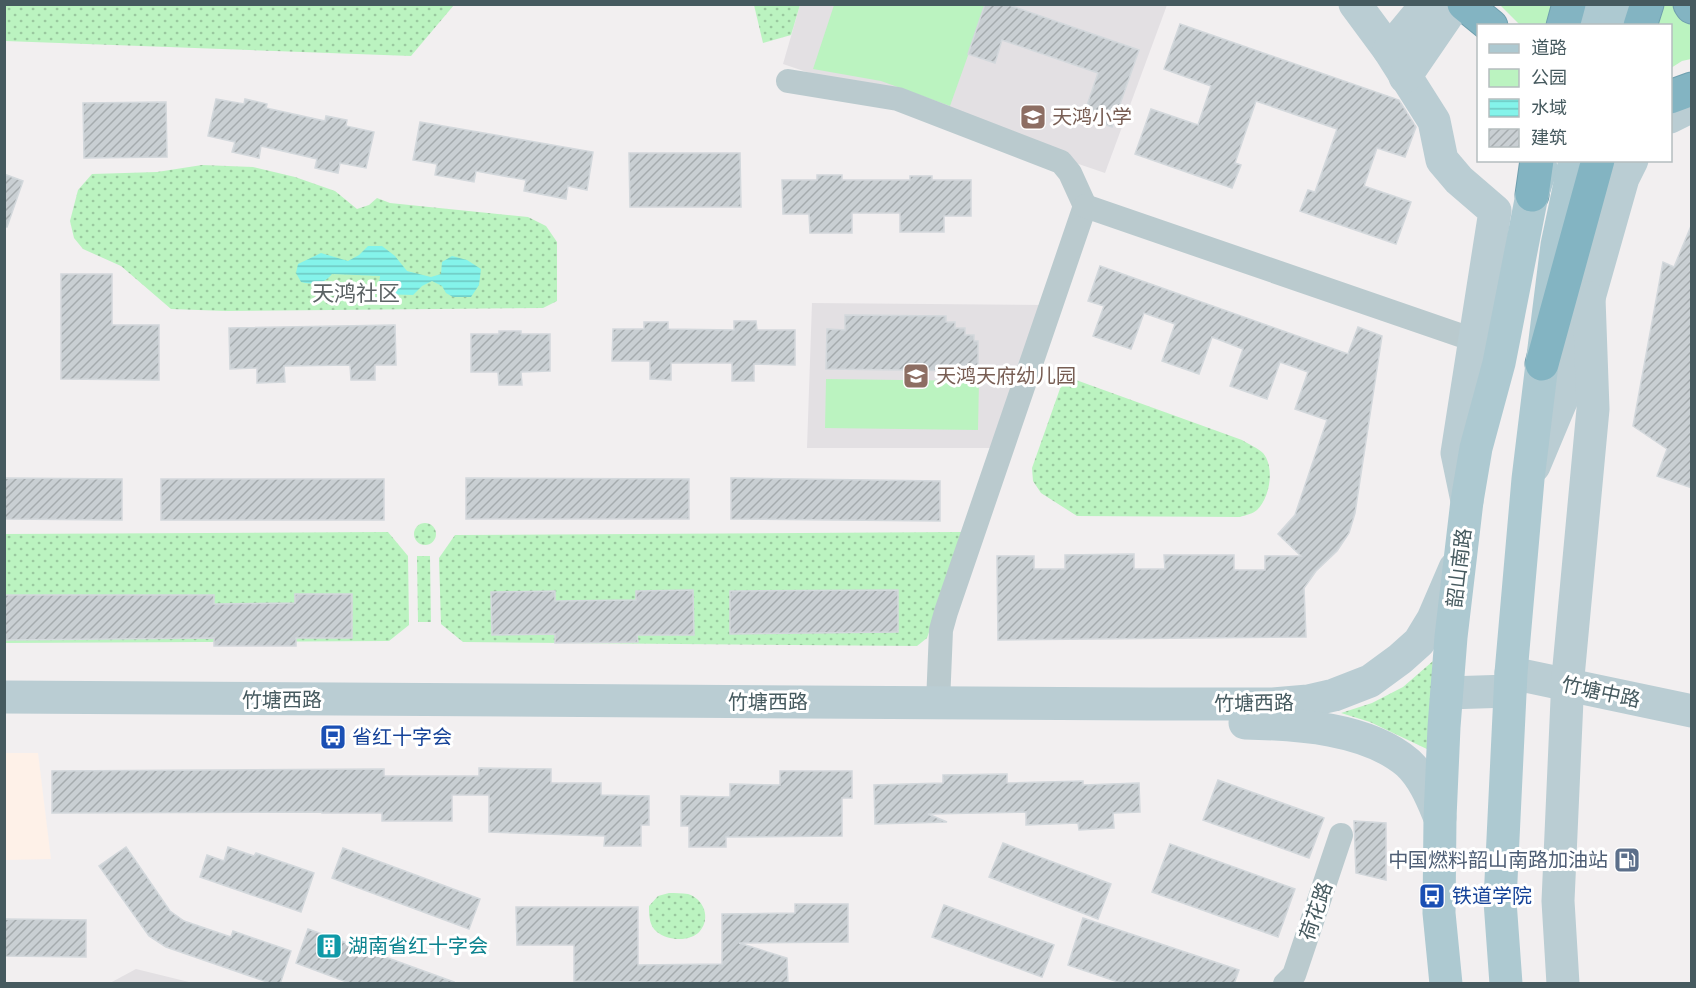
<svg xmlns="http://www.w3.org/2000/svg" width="1696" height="988" viewBox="0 0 1696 988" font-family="'Open Sans','Noto Sans SC',sans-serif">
<defs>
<pattern id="garden-dots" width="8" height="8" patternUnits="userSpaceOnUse" patternTransform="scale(1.5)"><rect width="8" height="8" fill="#bbf3c0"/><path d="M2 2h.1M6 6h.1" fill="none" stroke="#9ac89f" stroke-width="1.8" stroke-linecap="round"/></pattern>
<pattern id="water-rules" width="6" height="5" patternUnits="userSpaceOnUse" patternTransform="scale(1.5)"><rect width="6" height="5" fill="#84f3ea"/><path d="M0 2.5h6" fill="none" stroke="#6ec8c1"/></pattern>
<pattern id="building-hatch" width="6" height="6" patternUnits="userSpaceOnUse" patternTransform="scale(1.5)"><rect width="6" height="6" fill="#c9cfd3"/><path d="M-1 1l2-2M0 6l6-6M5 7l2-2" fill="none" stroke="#a5abae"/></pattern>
</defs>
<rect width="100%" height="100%" fill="#f2eff0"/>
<polygon fill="#fef1e8" points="5,753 38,753 51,859 5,860"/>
<g fill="#e3e0e3">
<polygon points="800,5 1167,5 1105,173 783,64"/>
<polygon points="812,303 1048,305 1000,448 807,448"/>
<polygon points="136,969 193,983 110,983"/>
</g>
<g fill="#bbf3c0">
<polygon points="834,5 986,5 950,106 881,81 813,69"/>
<polygon points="1500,5 1557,5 1551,26 1520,25"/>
<polygon points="1660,5 1677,5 1691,24 1691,59 1682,61 1671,68 1670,26 1654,26"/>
<polygon points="826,379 979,381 978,430 825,428"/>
</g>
<g fill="url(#garden-dots)">
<polygon points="86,4 454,4 454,5 411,56 5,41 5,6"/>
<polygon points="754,5 800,5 791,35 763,43"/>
<polygon points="202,165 253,167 295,177 335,191 357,209 369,205 377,198 390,203 528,217 546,226 557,242 557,301 543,308 226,311 171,309 121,266 83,249 74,238 70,221 78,190 92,174 157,172"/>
<path d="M 1069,380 L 1076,380 L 1242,440 C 1248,444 1258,448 1263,453 C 1275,467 1270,498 1257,510 C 1253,514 1245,515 1240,517 L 1077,516 L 1041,493 L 1033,481 L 1032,468 L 1062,383 Z"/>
<circle cx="425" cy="534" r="11"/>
<polygon points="388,532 408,556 409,625 389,641 5,643 4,534"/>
<polygon points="963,532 927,638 917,646 463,642 441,624 439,558 455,535"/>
<polygon points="417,556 430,556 431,622 418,622"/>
<polygon points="1433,661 1429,750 1370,722 1341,713 1372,703 1403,687"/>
<path d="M 669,893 C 675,893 682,893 688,894 C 704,899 711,918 700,931 C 691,942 668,941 657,932 C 649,926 649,915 649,906 L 658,896 Z"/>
</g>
<path fill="url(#water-rules)" d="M 368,246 L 382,246 L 395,256 L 407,271 L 431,277 L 441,274 L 442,262 L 452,256 L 467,260 L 481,269 L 479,285 L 471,297 L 453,297 L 446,293 L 442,286 L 432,281 L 422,286 L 413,295 L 378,294 L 380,276 L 332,274 C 323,285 314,285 301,282 L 296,273 L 298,264 L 321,253 L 348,261 L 359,255 Z"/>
<g fill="url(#building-hatch)" stroke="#d3d8dc" stroke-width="1.5">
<polygon points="985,4 1006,4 1139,50 1112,127 1083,117 1098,73 1002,40 995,63 968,54"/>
<polygon points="1180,24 1399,100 1416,127 1405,157 1377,148 1364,186 1411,202 1396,244 1300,211 1308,190 1315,192 1337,129 1256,101 1235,163 1241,165 1232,188 1135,154 1151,109 1198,125 1211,86 1164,69"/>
<polygon points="216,99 244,104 245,99 267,104 266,108 325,121 326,116 347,120 346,126 374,132 366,168 340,163 338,173 315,168 317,159 261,146 259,158 232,152 235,142 208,136"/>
<polygon points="166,102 167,157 84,158 83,103"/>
<polygon points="420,122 593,152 587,190 568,186 566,199 524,191 526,180 476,171 474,182 435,175 437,164 413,160"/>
<polygon points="629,153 740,153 741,207 630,207"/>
<polygon points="4,174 23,181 7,227 4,227"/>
<polygon points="817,175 842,175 842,180 910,180 910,176 932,176 932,180 971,180 971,216 944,216 944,232 900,232 900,213 852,213 852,233 810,233 809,214 783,214 782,180 817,180"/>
<polygon points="1691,226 1692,226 1692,488 1657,476 1667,449 1633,426 1663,262 1674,267"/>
<polygon points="1100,266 1348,354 1358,327 1382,336 1355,513 1349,533 1337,551 1316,571 1304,588 1306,637 998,640 997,556 1034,556 1034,569 1065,569 1065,555 1134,554 1134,569 1165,569 1164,555 1234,555 1234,570 1265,570 1265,556 1301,556 1278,534 1295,515 1327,420 1295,409 1308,372 1280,362 1267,399 1230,386 1243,349 1212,337 1199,374 1162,361 1175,324 1144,313 1131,349 1093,336 1104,306 1088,301"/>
<polygon points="61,274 112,274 112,325 159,325 159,380 61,379"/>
<polygon points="845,315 946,316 946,322 955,322 955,328 965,328 965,335 974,335 974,341 978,341 978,371 826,369 827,329 845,330"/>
<polygon points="734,321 756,321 757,330 795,330 795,365 754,364 754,381 732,381 732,363 671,363 671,380 650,379 650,361 612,361 613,329 644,329 644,322 668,322 668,329 734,330"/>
<polygon points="395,325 396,365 375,365 375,380 351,380 350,365 284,366 285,382 257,383 257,368 230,369 229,328"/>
<polygon points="499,331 521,331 521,334 550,334 550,371 521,372 522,385 499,385 498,372 471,372 471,334 499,334"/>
<polygon points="4,478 122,479 122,520 4,519"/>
<polygon points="466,478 689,479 689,519 466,519"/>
<polygon points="731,478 940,481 940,521 731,519"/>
<rect x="161" y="479" width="223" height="41"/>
<polygon points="693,590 694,635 637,635 638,642 555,643 555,634 492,635 491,592 555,591 555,601 636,600 636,591"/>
<polygon points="898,590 898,632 730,634 730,591"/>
<polygon points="295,594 352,594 352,638 296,638 296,646 214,646 214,638 4,640 4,595 214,595 214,604 295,603"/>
<polygon points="479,768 551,769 551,783 601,783 601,795 649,796 649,825 641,825 641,846 604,846 605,836 489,832 489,795 452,795 452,821 382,821 382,813 322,813 322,812 52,813 52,771 384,769 384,776 479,776"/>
<polygon points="780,771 852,771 852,798 842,798 842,836 726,837 726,847 689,847 689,826 681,826 681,796 730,797 730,784 780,785"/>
<polygon points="1007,774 1007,783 1083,781 1083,785 1139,783 1140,812 1113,813 1114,828 1079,830 1078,823 1026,825 1026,812 928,814 947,822 875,824 874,785 943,783 943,775"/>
<polygon points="1218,780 1324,818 1309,858 1203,820"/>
<polygon points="1354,821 1386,823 1386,880 1356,873"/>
<polygon points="1003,843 1111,884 1098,919 989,877"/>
<polygon points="1170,844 1295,889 1278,937 1152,892"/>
<polygon points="126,847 170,911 184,921 231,937 233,931 291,951 280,984 273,984 166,947 149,936 99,866"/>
<polygon points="228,847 254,856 256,853 314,873 301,912 200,877 207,855 224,861"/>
<polygon points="343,848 480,899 469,929 332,878"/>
<polygon points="795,904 848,904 848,942 739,943 787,958 788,984 574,981 574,945 517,945 516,907 638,907 638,965 722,964 722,914 795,913"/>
<polygon points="944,905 1054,945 1042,977 932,937"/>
<polygon points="1083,918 1239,970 1234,984 1124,984 1068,965"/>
<polygon points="4,919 86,920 86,957 4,956"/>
<polygon points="308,929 454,982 453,984 352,984 296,963"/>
</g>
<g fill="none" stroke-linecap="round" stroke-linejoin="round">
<defs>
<g id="highway">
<polyline points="1464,4 1491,26"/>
<polyline points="1690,4 1692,7"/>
<polyline points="1563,26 1569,4"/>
<polyline points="1640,26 1647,4"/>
<polyline points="1670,97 1692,89"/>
<polyline points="1532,195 1537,160"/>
<polyline points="1542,364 1598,160"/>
</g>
</defs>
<use href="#highway" stroke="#6f9fae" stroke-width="35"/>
<g stroke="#bacace" stroke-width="24">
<polyline points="788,81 898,99 1061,162 1070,173 1085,206 946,612 941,630 938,703"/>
<polyline points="1085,206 1474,340"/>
<polyline points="1285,984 1294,975 1341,835"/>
</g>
<g stroke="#bacdd3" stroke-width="33">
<polyline points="1355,4 1389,50 1434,121 1442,160 1459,180 1495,211 1457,453 1467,501"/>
<polyline points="1389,50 1427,4"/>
<polyline points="1405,77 1455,4"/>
<polyline points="1670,117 1692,106"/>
<polyline points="1534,466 1570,380 1589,298 1623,178 1632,160"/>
<polyline points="1511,673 1692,711"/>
<polyline points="1447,693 1510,691"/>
<polyline points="4,697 1149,704 1273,704 1308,701 1334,695 1370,681 1400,659 1419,642 1433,619 1455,568"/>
<path d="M 1245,723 C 1297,724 1367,728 1408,763 C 1424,778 1432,799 1440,818"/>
<polyline points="1563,984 1558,901 1568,677 1593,409 1589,298"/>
</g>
<g stroke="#adc9d1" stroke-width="33">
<polyline points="1589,26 1595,4"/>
<polyline points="1614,26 1621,4"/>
<polyline points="1446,984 1439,913 1440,818 1444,727 1451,637 1467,501 1476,448 1499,363 1532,195 1541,168"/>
<polyline points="1506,984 1500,901 1511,673 1528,479 1542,364 1557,245 1575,160"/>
</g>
<use href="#highway" stroke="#83b4c2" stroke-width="33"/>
</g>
<defs>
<symbol id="school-square" viewBox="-11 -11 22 22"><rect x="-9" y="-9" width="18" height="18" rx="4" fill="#8d6e63" stroke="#fff"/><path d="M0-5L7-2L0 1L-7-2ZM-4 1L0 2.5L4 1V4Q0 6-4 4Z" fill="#fff"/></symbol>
<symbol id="bus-square" viewBox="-11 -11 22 22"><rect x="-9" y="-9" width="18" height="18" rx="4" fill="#1a4fb4" stroke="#fff"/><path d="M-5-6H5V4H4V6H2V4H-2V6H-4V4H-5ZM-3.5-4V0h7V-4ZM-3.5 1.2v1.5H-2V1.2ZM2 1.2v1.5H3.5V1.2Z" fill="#fff"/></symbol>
<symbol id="fuel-square" viewBox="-11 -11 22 22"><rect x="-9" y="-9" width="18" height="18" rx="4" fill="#5c6f8a" stroke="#fff"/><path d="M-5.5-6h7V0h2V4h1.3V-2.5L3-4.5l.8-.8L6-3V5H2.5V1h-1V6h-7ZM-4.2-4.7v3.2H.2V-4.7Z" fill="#fff"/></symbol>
<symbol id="building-square" viewBox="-11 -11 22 22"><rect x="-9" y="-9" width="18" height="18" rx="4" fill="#0f9aa8" stroke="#fff"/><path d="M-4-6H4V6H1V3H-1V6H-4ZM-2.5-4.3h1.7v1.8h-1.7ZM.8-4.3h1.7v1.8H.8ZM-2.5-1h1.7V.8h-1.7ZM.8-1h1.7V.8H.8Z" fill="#fff"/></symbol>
</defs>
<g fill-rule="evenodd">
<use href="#school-square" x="1018" y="102" width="30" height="30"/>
<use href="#school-square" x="901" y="361" width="30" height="30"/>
<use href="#bus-square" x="318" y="722" width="30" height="30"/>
<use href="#fuel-square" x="1612" y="845" width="30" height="30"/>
<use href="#bus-square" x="1417" y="881" width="30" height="30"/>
<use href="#building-square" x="314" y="931" width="30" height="30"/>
</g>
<g text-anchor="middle" stroke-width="6" stroke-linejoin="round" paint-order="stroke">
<g font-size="20" fill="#785e54" stroke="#fff" text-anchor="start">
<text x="1052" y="124">天鸿小学</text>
<text x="936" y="383">天鸿天府幼儿园</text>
</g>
<g font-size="20" fill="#465a5f" stroke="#fff">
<text transform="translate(1459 568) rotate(-83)" y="7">韶山南路</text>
<text transform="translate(1601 692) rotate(12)" y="7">竹塘中路</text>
<text x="282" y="707">竹塘西路</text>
<text x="768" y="709">竹塘西路</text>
<text transform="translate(1254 703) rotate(-1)" y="7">竹塘西路</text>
<text transform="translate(1316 911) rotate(-71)" y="7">荷花路</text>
</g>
<g font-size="20" fill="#164399" stroke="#fff" text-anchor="start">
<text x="352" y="744">省红十字会</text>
<text x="1452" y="903">铁道学院</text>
</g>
<g font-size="20" fill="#4e5e75" stroke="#fff" text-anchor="end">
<text x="1608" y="867">中国燃料韶山南路加油站</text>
</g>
<g font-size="20" fill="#0d838f" stroke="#fff" text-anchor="start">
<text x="348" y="953">湖南省红十字会</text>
</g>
<g font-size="22" fill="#5c6365" stroke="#fff">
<text x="356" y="301">天鸿社区</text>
</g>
</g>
<rect width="1696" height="988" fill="none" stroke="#465a5f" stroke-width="12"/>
<rect x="1477" y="24" width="195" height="138" fill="#ffffff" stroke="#b5bdbf" stroke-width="1.5"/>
<rect x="1489" y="44" width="30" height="9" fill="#adc9d1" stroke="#b5bdbf" stroke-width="1.5"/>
<text x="1531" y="54" font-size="18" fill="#465a5f">道路</text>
<rect x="1489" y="69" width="30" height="18" fill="#bbf3c0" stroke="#b5bdbf" stroke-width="1.5"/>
<text x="1531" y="84" font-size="18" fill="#465a5f">公园</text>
<rect x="1489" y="99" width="30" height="18" fill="url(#water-rules)" stroke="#b5bdbf" stroke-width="1.5"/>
<text x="1531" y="114" font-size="18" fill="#465a5f">水域</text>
<rect x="1489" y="129" width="30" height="18" fill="url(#building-hatch)" stroke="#b5bdbf" stroke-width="1.5"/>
<text x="1531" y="144" font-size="18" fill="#465a5f">建筑</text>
</svg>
